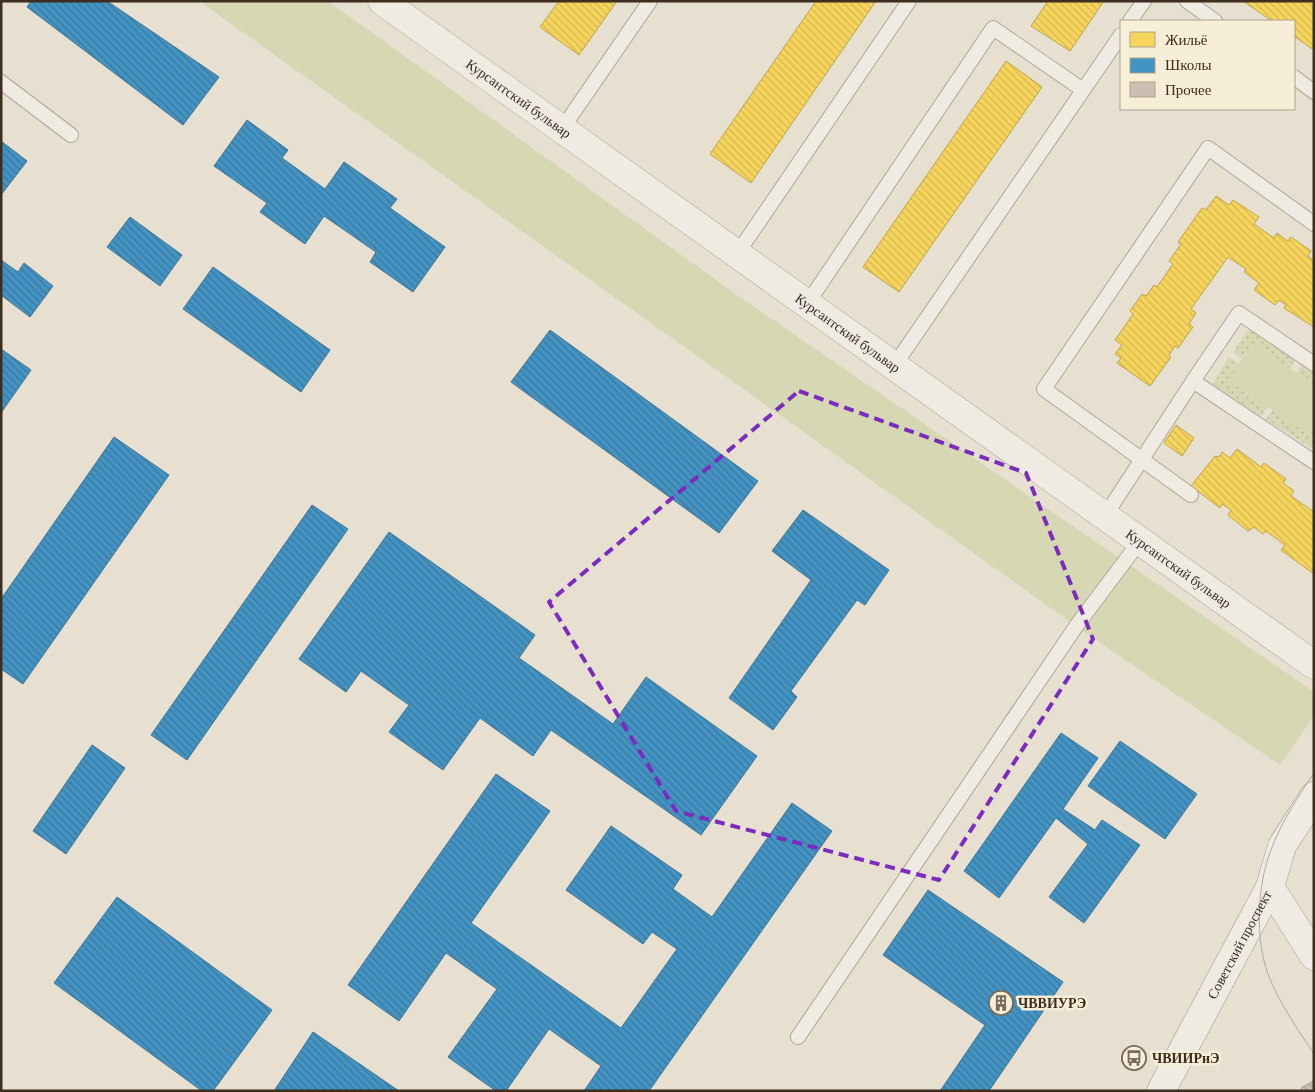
<svg xmlns="http://www.w3.org/2000/svg" width="1315" height="1092" viewBox="0 0 1315 1092" font-family="'Crimson Pro',serif">
<defs>
<pattern id="grass-dots" width="8" height="8" patternUnits="userSpaceOnUse" patternTransform="scale(1.25)"><rect width="8" height="8" fill="#d6d7b3"/><path d="M2 2h.1M6 6h.1" fill="none" stroke="#b9b99a" stroke-width="1.8" stroke-linecap="round"/></pattern>
<pattern id="homes-back-hatch" width="6" height="6" patternUnits="userSpaceOnUse" patternTransform="scale(1.25)"><rect width="6" height="6" fill="#f6d55c"/><path d="M-1 5l2 2M0 0l6 6M5-1l2 2" fill="none" stroke="#d4b750"/></pattern>
<pattern id="schools-back-hatch" width="6" height="6" patternUnits="userSpaceOnUse" patternTransform="scale(1.25)"><rect width="6" height="6" fill="#4393c3"/><path d="M-1 5l2 2M0 0l6 6M5-1l2 2" fill="none" stroke="#39789e"/></pattern>
<pattern id="building-back-hatch" width="6" height="6" patternUnits="userSpaceOnUse" patternTransform="scale(1.25)"><rect width="6" height="6" fill="#cbbfb2"/><path d="M-1 5l2 2M0 0l6 6M5-1l2 2" fill="none" stroke="#afa499"/></pattern>
</defs>
<rect width="100%" height="100%" fill="#e7e0d1"/>
<g fill="url(#grass-dots)">
<polygon points="1249,328 1295,360 1290,369 1253,343 1242,359 1233,352"/>
<polygon points="1229,357 1239,364 1228,380 1268,406 1261,416 1213,384"/>
<polygon points="1302,365 1314,373 1314,385 1296,373"/>
<polygon points="1273,410 1308,434 1314,426 1314,445 1311,448 1266,419"/>
</g>
<g fill="#d6d7b3">
<polygon points="199,1 328,1 737,295 1314,692 1314,716 1280,765 1090,636"/>
<polygon points="1253,343 1314,385 1314,426 1308,434 1228,380"/>
</g>
<g fill="url(#homes-back-hatch)" stroke="#bea34a">
<polygon points="559,1 617,1 579,55 540,27"/>
<polygon points="816,1 876,1 751,183 710,154"/>
<polygon points="1048,1 1104,1 1070,51 1031,26"/>
<polygon points="1243,1 1314,1 1314,50 1294,36 1294,21 1272,21"/>
<polygon points="1006,61 1042,87 899,292 863,267"/>
<polygon points="1216,196 1229,205 1233,200 1259,217 1254,224 1274,238 1277,233 1288,241 1291,237 1311,251 1308,256 1314,261 1314,327 1284,308 1286,305 1279,300 1275,305 1254,290 1259,283 1244,272 1246,269 1228,257 1191,309 1196,313 1189,324 1193,327 1178,348 1175,346 1169,355 1171,357 1150,386 1117,363 1121,358 1115,354 1122,345 1115,340 1133,314 1130,311 1142,294 1146,296 1154,285 1157,287 1173,264 1169,261 1181,244 1178,242 1202,208 1206,210"/>
<polygon points="1176,425 1194,438 1182,456 1164,443"/>
<polygon points="1237,449 1261,467 1264,463 1286,479 1283,483 1294,491 1291,496 1314,512 1314,574 1281,550 1285,545 1266,531 1263,534 1254,527 1248,531 1228,515 1231,510 1222,504 1220,508 1191,486 1215,456 1219,457 1222,452 1230,458"/>
</g>
<g fill="url(#schools-back-hatch)" stroke="#417592">
<polygon points="31,1 107,1 219,77 183,125 27,7"/>
<polygon points="247,120 288,150 282,158 325,189 344,162 397,199 390,208 445,247 413,292 370,262 376,252 324,216 305,244 260,212 267,203 214,166"/>
<polygon points="1,141 27,161 1,195"/>
<polygon points="130,217 182,255 160,286 107,247"/>
<polygon points="1,260 18,272 24,263 53,286 30,317 1,295"/>
<polygon points="213,267 330,350 301,392 183,309"/>
<polygon points="550,330 758,481 719,533 511,382"/>
<polygon points="1,349 31,370 1,413"/>
<polygon points="114,437 169,475 23,684 1,669 1,599"/>
<polygon points="312,505 348,529 187,760 151,735"/>
<polygon points="803,510 889,570 865,605 857,600 791,691 797,697 773,730 729,698 811,580 772,551"/>
<polygon points="389,532 535,635 519,658 613,724 646,677 757,756 701,835 551,730 533,756 480,718 443,770 389,732 409,705 361,671 346,692 299,659"/>
<polygon points="1061,733 1098,758 1063,809 1095,830 1102,820 1140,845 1084,923 1049,897 1088,844 1056,818 999,898 964,871"/>
<polygon points="1120,741 1197,794 1165,839 1088,786"/>
<polygon points="92,745 125,768 66,854 33,831"/>
<polygon points="496,774 550,811 471,923 621,1028 677,949 652,932 643,944 566,890 611,826 682,875 673,889 712,917 792,803 832,831 649,1091 584,1091 601,1066 549,1029 506,1091 496,1091 448,1057 497,989 446,953 399,1021 348,985"/>
<polygon points="928,890 1063,982 989,1091 940,1091 985,1025 883,955"/>
<polygon points="117,897 272,1010 213,1091 202,1091 54,983"/>
<polygon points="313,1032 399,1091 274,1091"/>
</g>
<polygon fill="url(#building-back-hatch)" stroke="#a89c90" points="1313,1081 1314,1091 1302,1091 1301,1088"/>
<g fill="none" stroke-linecap="round" stroke-linejoin="round">
<defs>
<g id="service">
<polyline points="1187,1 1215,21"/>
<polyline points="1130,21 1144,1"/>
<polyline points="1294,77 1314,92"/>
<polyline points="1,82 71,135"/>
<polyline points="562,129 650,1"/>
<polyline points="737,254 909,1"/>
<polyline points="807,304 993,28 1083,90"/>
<polyline points="894,366 1121,35"/>
<polyline points="1193,381 1239,313 1314,364"/>
<polyline points="1191,495 1044,389 1208,148 1314,224"/>
<polyline points="1105,516 1193,381 1314,462"/>
<polyline points="798,1037 1077,625 1140,541"/>
</g>
<g id="minor">
<path id="s1" d="M 382,1 L 1314,665"/>
</g>
<polyline id="tertiary" points="1270,887 1314,956"/>
<g id="secondary">
<path id="s2" d="M 1161,1091 L 1270,887 L 1282,846 L 1314,796"/>
</g>
</defs>
<use href="#service" stroke="#ada599" stroke-width="16"/>
<use href="#minor" stroke="#ada599" stroke-width="29"/>
<use href="#tertiary" stroke="#ada599" stroke-width="29"/>
<use href="#secondary" stroke="#9c958a" stroke-width="29"/>
<use href="#service" stroke="#efebe3" stroke-width="14"/>
<use href="#minor" stroke="#efebe3" stroke-width="28"/>
<use href="#tertiary" stroke="#efebe3" stroke-width="28"/>
<use href="#secondary" stroke="#efebe3" stroke-width="28"/>
<path stroke="#afaaa2" stroke-width="1" d="M 1314,773 C 1297,798 1281,823 1271,850 C 1257,885 1255,939 1268,974 C 1279,1003 1297,1028 1314,1054"/>
</g>
<path fill="none" stroke="#7b2cbf" stroke-width="4" stroke-dasharray="10 6" stroke-linejoin="round" d="M 799,391 L 1026,473 L 1093,639 L 939,880 L 676,811 L 549,602 Z"/>
<defs>
<symbol id="building-ring" viewBox="-11 -11 22 22"><circle r="9.5" fill="#f7eed8" stroke="#786c5e" stroke-width="1.5"/><path d="M-4-6H4V6H1V3H-1V6H-4ZM-2.5-4.3h1.7v1.8h-1.7ZM.8-4.3h1.7v1.8H.8ZM-2.5-1h1.7V.8h-1.7ZM.8-1h1.7V.8H.8Z" fill="#786c5e"/></symbol>
<symbol id="bus-ring" viewBox="-11 -11 22 22"><circle r="9.5" fill="#f7eed8" stroke="#786c5e" stroke-width="1.5"/><path d="M-5-6H5V4H4V6H2V4H-2V6H-4V4H-5ZM-3.5-4V0h7V-4ZM-3.5 1.2v1.5H-2V1.2ZM2 1.2v1.5H3.5V1.2Z" fill="#786c5e"/></symbol>
</defs>
<g fill-rule="evenodd">
<use href="#building-ring" x="987" y="989" width="28" height="28"/>
<use href="#bus-ring" x="1120" y="1044" width="28" height="28"/>
</g>
<g text-anchor="middle" stroke-width="5" stroke-linejoin="round" paint-order="stroke">
<g font-size="14" fill="#3d2e20" stroke="#f7eed8">
<text dy="5" stroke="none"><textPath href="#s1" startOffset="168">Курсантский бульвар</textPath></text>
<text dy="5" stroke="none"><textPath href="#s1" startOffset="572">Курсантский бульвар</textPath></text>
<text dy="5" stroke="none"><textPath href="#s1" startOffset="978">Курсантский бульвар</textPath></text>
<text dy="5" stroke="none"><textPath href="#s2" startOffset="166">Советский проспект</textPath></text>
</g>
<g font-size="14" font-weight="bold" fill="#3d2e20" stroke="#f7eed8" text-anchor="start">
<text x="1018" y="1008">ЧВВИУРЭ</text>
<text x="1152" y="1063">ЧВИИРиЭ</text>
</g>
</g>
<rect width="1315" height="1092" fill="none" stroke="#3d2e20" stroke-width="5"/>
<rect x="1120" y="20" width="175" height="90" fill="#f7eed8" stroke="#ada18e"/>
<rect x="1130" y="32" width="25" height="15" fill="#f6d55c" stroke="#ada18e"/>
<text x="1165" y="45" font-size="15" fill="#3d2e20">Жильё</text>
<rect x="1130" y="58" width="25" height="15" fill="#4393c3" stroke="#ada18e"/>
<text x="1165" y="70" font-size="15" fill="#3d2e20">Школы</text>
<rect x="1130" y="82" width="25" height="15" fill="#cbbfb2" stroke="#ada18e"/>
<text x="1165" y="95" font-size="15" fill="#3d2e20">Прочее</text>
</svg>
